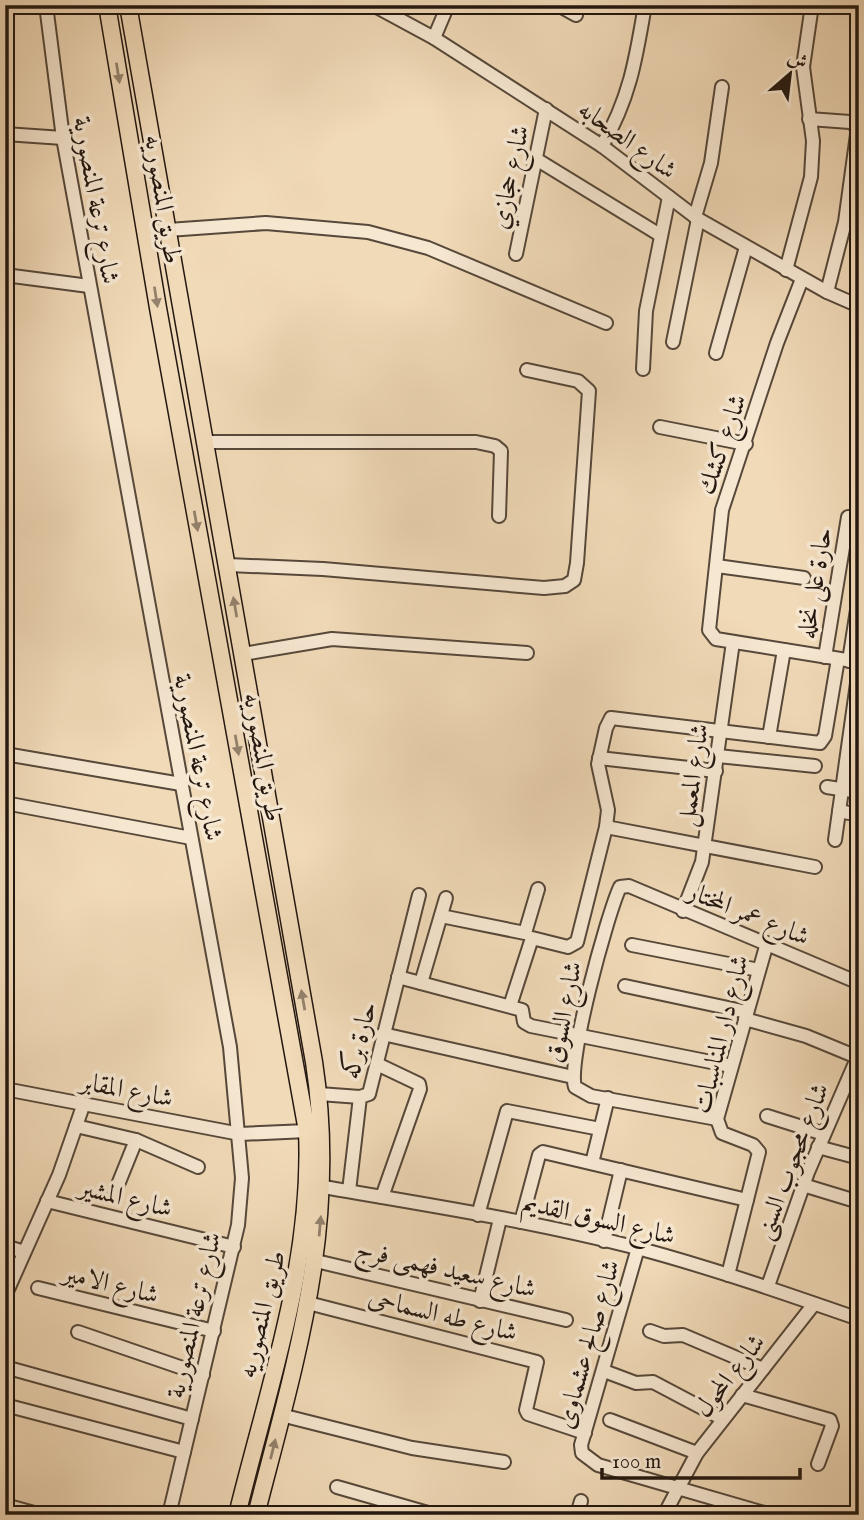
<svg xmlns="http://www.w3.org/2000/svg" width="864" height="1520" viewBox="0 0 864 1520" font-family="'IM FELL English',Amiri,serif">
<rect width="100%" height="100%" fill="#f1dab8"/>
<filter id="stains"><feTurbulence type="fractalNoise" baseFrequency=".00286" numOctaves="4"/><feColorMatrix values="0 0 0 0 .2 0 0 0 0 .09 0 0 0 0 .02 0 0 0 .5 -.17"/></filter>
<radialGradient id="worn" r=".72"><stop offset=".6" stop-color="#630" stop-opacity="0"/><stop offset="1" stop-color="#630" stop-opacity=".3"/></radialGradient>
<g fill="none" stroke-linecap="round" stroke-linejoin="round">
<defs>
<g id="minor">
<polyline points="46,5 63,138 230,1047 242,1178 238,1225 169,1515"/>
<polyline points="373,5 434,38 602,146 698,219 827,292 859,306"/>
<polyline points="558,5 576,15"/>
<polyline points="434,38 448,5"/>
<polyline points="809,119 850,122 858,127 845,222 827,292"/>
<polyline points="5,134 63,138"/>
<path d="M 602,146 C 630,98 636,58 645,5"/>
<polyline points="536,159 660,235"/>
<polyline points="695,217 711,163 722,87"/>
<polyline points="168,230 266,223 368,232 428,248 606,323"/>
<polyline points="516,254 546,109"/>
<polyline points="786,270 811,177 813,141 803,67 812,5"/>
<polyline points="5,275 89,286"/>
<polyline points="802,279 777,343 722,510 709,630 716,639 859,662"/>
<polyline points="673,342 698,219"/>
<polyline points="716,353 746,247"/>
<polyline points="643,369 646,311 669,197"/>
<polyline points="660,427 746,444"/>
<polyline points="206,442 476,442 495,446 501,451 499,516"/>
<polyline points="228,565 323,569 544,588 565,586 574,580 577,563 589,391 578,381 527,370"/>
<polyline points="717,566 804,578"/>
<polyline points="243,654 332,639 527,653"/>
<polyline points="825,657 848,517"/>
<polyline points="849,661 859,597"/>
<polyline points="769,737 784,650"/>
<polyline points="5,754 181,784"/>
<polyline points="718,756 815,766"/>
<polyline points="599,758 716,771"/>
<polyline points="827,787 859,792"/>
<polyline points="5,803 191,838"/>
<polyline points="839,811 859,815"/>
<polyline points="606,827 815,867"/>
<polyline points="835,840 859,669"/>
<polyline points="683,911 702,862 733,642"/>
<polyline points="441,916 525,933 538,889"/>
<polyline points="632,945 759,970"/>
<polyline points="398,977 522,1010 524,1022 531,1026 731,1066"/>
<polyline points="421,983 446,898"/>
<polyline points="625,986 747,1012"/>
<polyline points="510,1006 532,938 568,947 577,942 606,827 608,810 598,764 606,728 611,718 820,743 825,736 838,659"/>
<polyline points="745,1019 806,1036 857,1057"/>
<polyline points="383,1034 573,1077"/>
<polyline points="377,1064 419,1084 420,1089 382,1197"/>
<polyline points="5,1089 240,1134 307,1131"/>
<polyline points="319,1094 360,1097"/>
<polyline points="767,1116 824,1134"/>
<path d="M 717,1119 L 591,1096 L 575,1087 C 567,1061 607,915 620,887 L 629,886 L 859,983"/>
<polyline points="76,1126 136,1140 113,1197"/>
<polyline points="136,1140 198,1167"/>
<polyline points="818,1147 859,1158"/>
<polyline points="592,1163 608,1098"/>
<polyline points="803,1185 859,1202"/>
<path d="M 323,1187 C 429,1205 537,1222 641,1249 C 715,1269 787,1294 859,1319"/>
<polyline points="349,1191 360,1097 369,1094 419,895"/>
<polyline points="47,1201 234,1247"/>
<polyline points="478,1215 507,1111 600,1129"/>
<polyline points="521,1222 539,1155 543,1152 747,1200"/>
<polyline points="604,1241 621,1170"/>
<polyline points="5,1246 24,1252"/>
<polyline points="638,1248 581,1445 582,1453 598,1465 771,1515"/>
<polyline points="316,1261 566,1320"/>
<polyline points="728,1275 759,1152 753,1145 722,1133 717,1119 767,943"/>
<polyline points="768,1286 808,1172 859,1054"/>
<polyline points="38,1288 214,1331"/>
<polyline points="5,1296 59,1175 84,1103"/>
<polyline points="480,1301 500,1219"/>
<polyline points="308,1303 537,1362 526,1410 528,1414 585,1433"/>
<polyline points="650,1331 664,1336 683,1335 763,1369"/>
<polyline points="78,1332 203,1375"/>
<polyline points="5,1367 192,1419"/>
<polyline points="604,1371 636,1383 653,1382 723,1419"/>
<polyline points="742,1395 830,1420 832,1426 818,1464"/>
<polyline points="5,1405 184,1452"/>
<polyline points="281,1415 412,1448 504,1462"/>
<polyline points="610,1420 697,1453"/>
<polyline points="337,1487 435,1515"/>
<polyline points="5,1505 34,1513"/>
<polyline points="577,1515 581,1501"/>
<polyline points="664,1515 697,1453 814,1304"/>
</g>
<g id="major">
<path d="M 107,5 L 158,308 L 307,1131 C 313,1262 268,1388 237,1515"/>
<path d="M 128,5 L 314,1062 C 339,1225 296,1359 256,1515"/>
</g>
</defs>
<use href="#minor" stroke="#56483a" stroke-width="16"/>
<use href="#major" stroke="#231710" stroke-width="19"/>
<use href="#minor" stroke="#f6e7d1" stroke-width="12"/>
<use href="#major" stroke="#f1dab8" stroke-width="16"/>
</g>
<defs><path id="oneway-solid" d="M-6-.8H1V-3.2L6.5 0L1 3.2V.8H-6Z" transform="scale(1.75)"/></defs>
<g fill="#94826c">
<use href="#oneway-solid" transform="translate(118 73) rotate(81)"/>
<use href="#oneway-solid" transform="translate(156 297) rotate(81)"/>
<use href="#oneway-solid" transform="translate(196 521) rotate(80)"/>
<use href="#oneway-solid" transform="translate(235 607) rotate(-100)"/>
<use href="#oneway-solid" transform="translate(237 745) rotate(80)"/>
<use href="#oneway-solid" transform="translate(303 1000) rotate(-100)"/>
<use href="#oneway-solid" transform="translate(320 1226) rotate(-85)"/>
<use href="#oneway-solid" transform="translate(273 1449) rotate(-76)"/>
</g>
<g text-anchor="middle" stroke-width="7" stroke-linejoin="round" paint-order="stroke">
<g font-size="26" fill="#231710" stroke="#f6e7d1">
<text transform="translate(628 139) rotate(36)" y="9">شارع الصحابه</text>
<text transform="translate(509 177) rotate(-78)" y="9">شارع حجازي</text>
<text transform="translate(164 199) rotate(81)" y="9">طريق المنصوريه</text>
<text transform="translate(97 200) rotate(80)" y="9">شارع ترعة المنصورية</text>
<text transform="translate(721 444) rotate(-71)" y="9">شارع كشك</text>
<text transform="translate(814 583) rotate(-81)" y="9">حارة على نخله</text>
<text transform="translate(199 757) rotate(79)" y="9">شارع ترعة المنصورية</text>
<text transform="translate(264 757) rotate(80)" y="9">طريق المنصوريه</text>
<text transform="translate(692 775) rotate(-82)" y="9">شارع المعمل</text>
<text transform="translate(749 913) rotate(22)" y="9">شارع عمر المختار</text>
<text transform="translate(563 1012) rotate(-79)" y="9">شارع السوق</text>
<text transform="translate(720 1034) rotate(-76)" y="9">شارع دار المناسبات</text>
<text transform="translate(358 1040) rotate(-76)" y="9">حارة بركه</text>
<text transform="translate(127 1089) rotate(11)" y="9">شارع المقابر</text>
<text transform="translate(791 1161) rotate(-69)" y="9">شارع محجوب السنى</text>
<text transform="translate(126 1197) rotate(14)" y="9">شارع المشير</text>
<text transform="translate(599 1218) rotate(13)" y="9">شارع السوق القديم</text>
<text transform="translate(446 1268) rotate(13)" y="9">شارع سعيد فهمى فرج</text>
<text transform="translate(111 1283) rotate(14)" y="9">شارع الامير</text>
<text transform="translate(261 1314) rotate(-76)" y="9">طريق المنصوريه</text>
<text transform="translate(443 1314) rotate(14)" y="9">شارع طه السماحى</text>
<text transform="translate(193 1315) rotate(-77)" y="9">شارع ترعة المنصورية</text>
<text transform="translate(587 1344) rotate(-74)" y="9">شارع صالح عشماوى</text>
<text transform="translate(729 1375) rotate(-52)" y="9">شارع المحول</text>
</g>
</g>
<rect width="864" height="1520" fill="none" stroke="#f1dab8" stroke-width="28"/>
<rect x="7" y="7" width="850" height="1506" fill="none" stroke="#231710" stroke-width="3.5"/>
<rect x="14" y="14" width="836" height="1492" fill="none" stroke="#231710" stroke-width="2"/>
<g transform="translate(790 74) rotate(28)" stroke="#f6e7d1" stroke-width="5" paint-order="stroke">
<path d="M0-5L12 26L0 18L-12 26Z" fill="#231710"/>
<text y="-10" font-size="19" font-weight="bold" text-anchor="middle" fill="#231710">ش</text>
</g>
<path d="M602 1468v10h198v-10" fill="none" stroke="#231710" stroke-width="3.5"/>
<text x="612" y="1468" font-size="21" fill="#231710" stroke="#f6e7d1" stroke-width="5" paint-order="stroke">100 m</text>
<rect width="100%" height="100%" filter="url(#stains)"/>
<rect width="100%" height="100%" fill="url(#worn)"/>
</svg>
